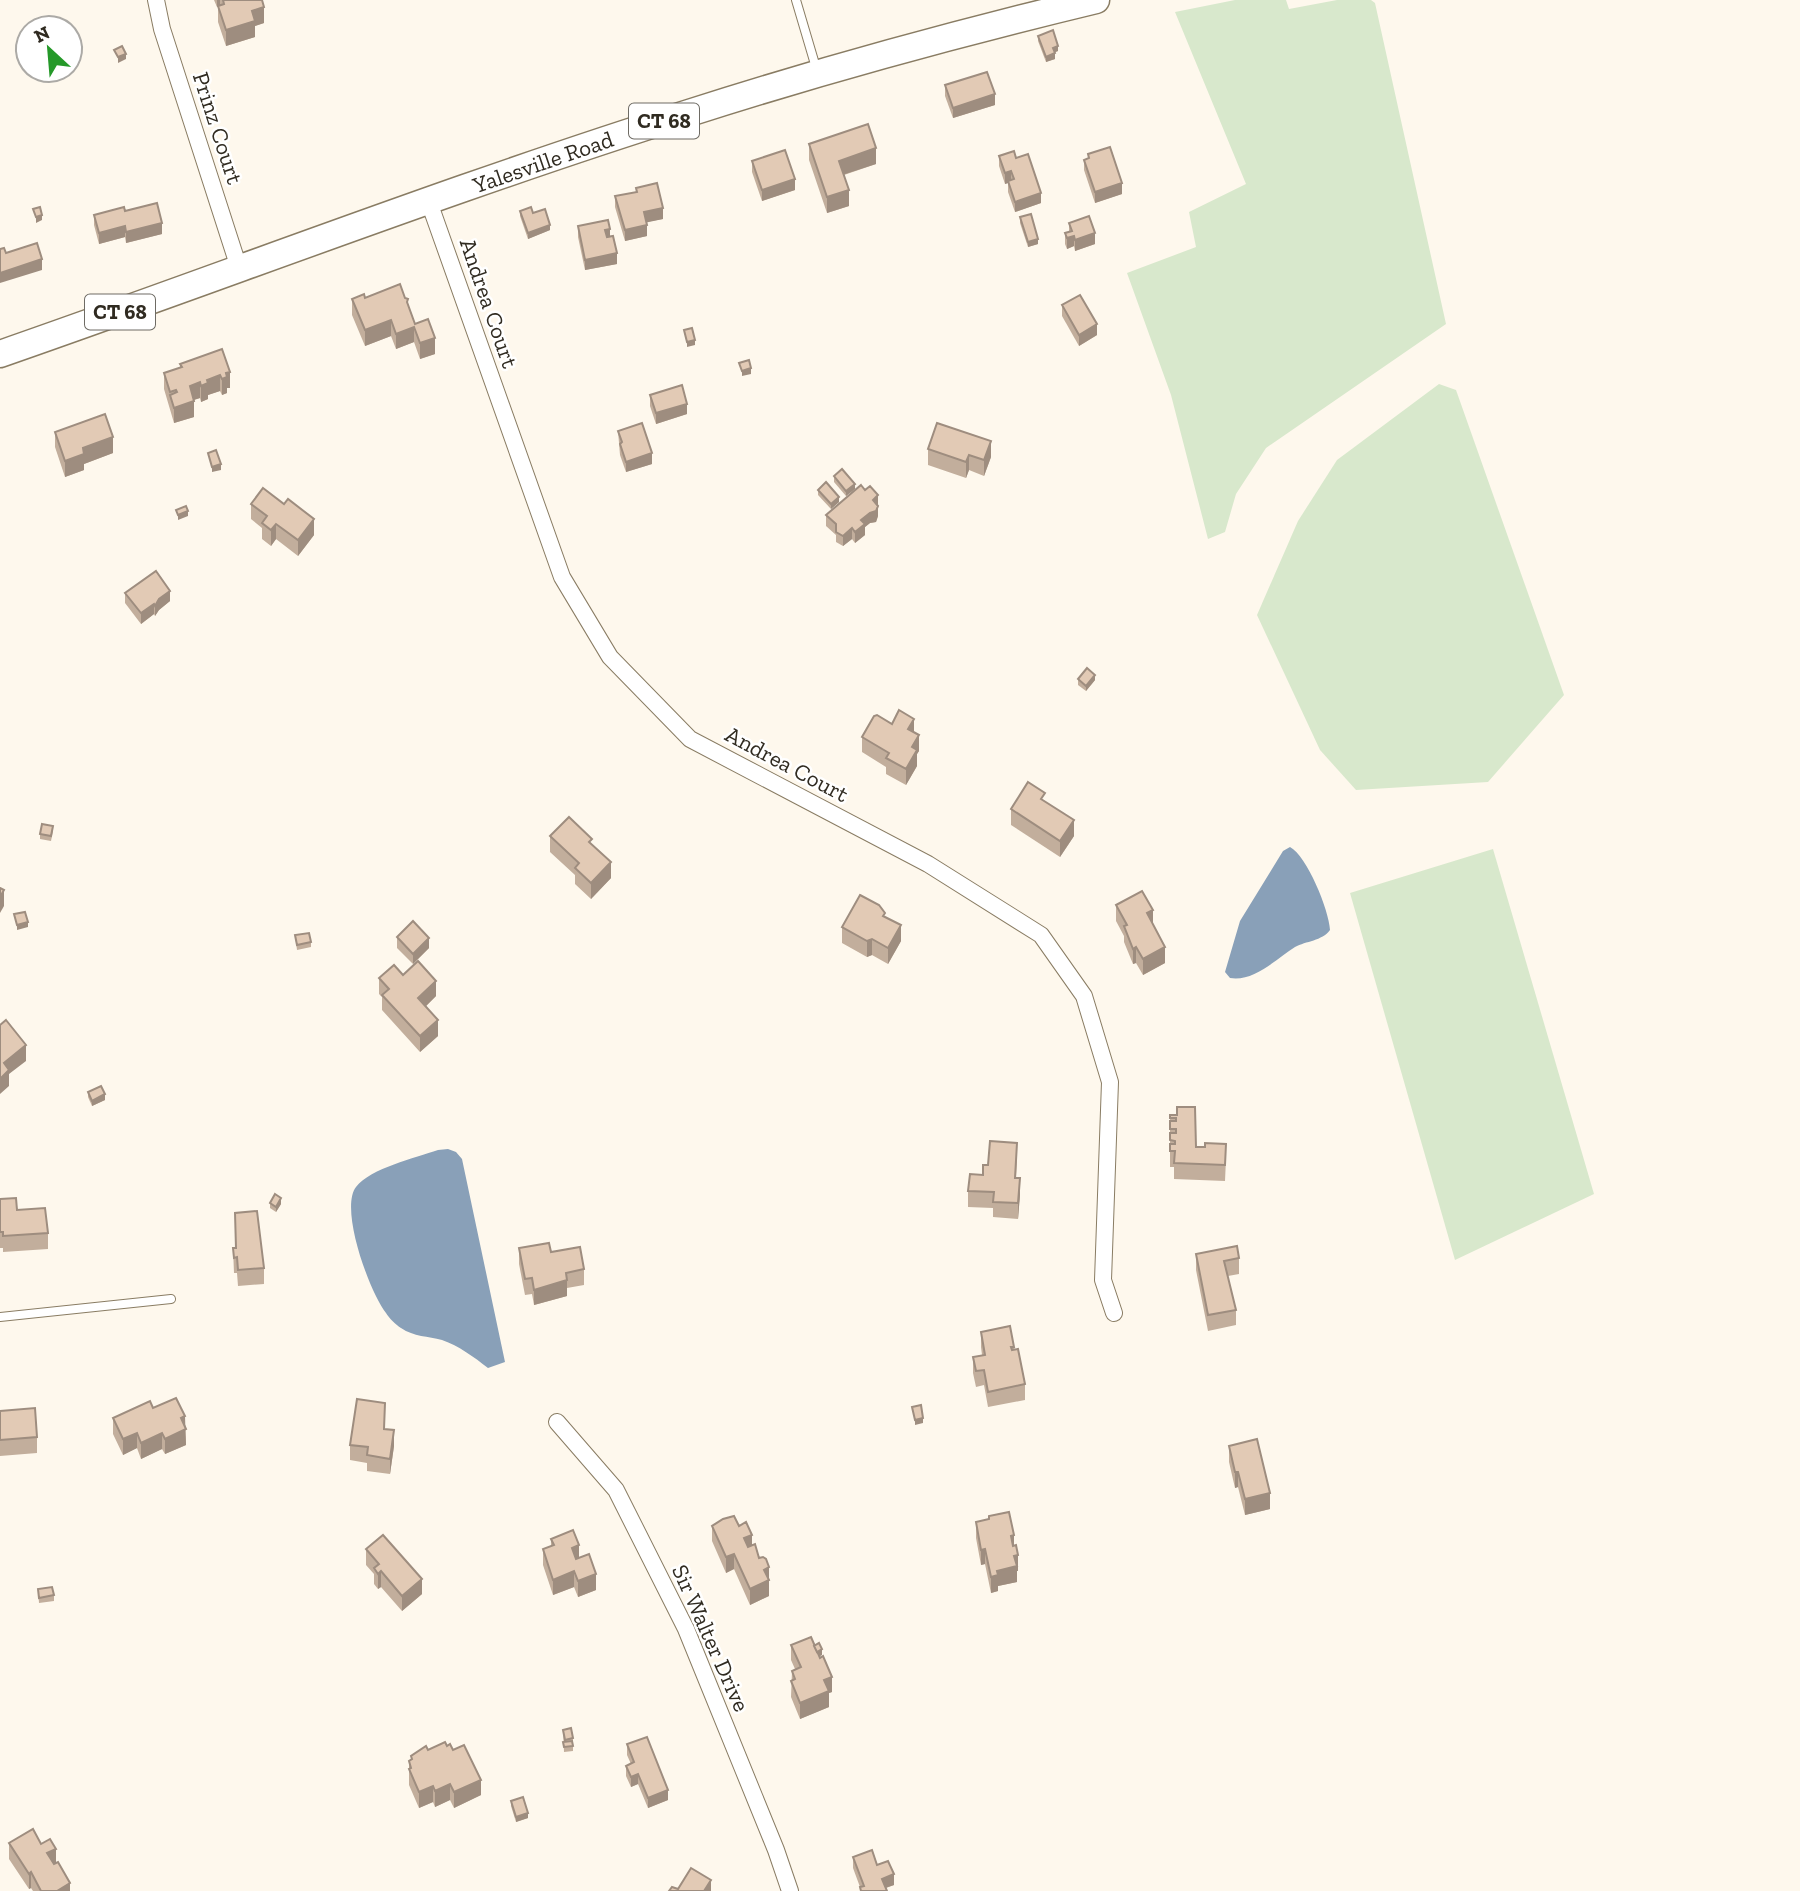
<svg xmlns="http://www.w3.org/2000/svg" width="1800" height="1891" viewBox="0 0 1800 1891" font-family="'Zilla Slab',serif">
<rect width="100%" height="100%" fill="#fef8ed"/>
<g fill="#d8e8cc">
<polygon points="1235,0 1286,0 1289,9 1337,0 1371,0 1375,3 1446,324 1266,448 1236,494 1225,532 1208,539 1171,395 1127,273 1196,247 1189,212 1246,184 1175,12"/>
<polygon points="1439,384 1456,390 1564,695 1488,782 1356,790 1320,750 1257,615 1298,521 1337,460"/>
<polygon points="1493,849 1594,1194 1455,1260 1350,893"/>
</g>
<g fill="#89a0b8">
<path d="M 1290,847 C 1307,856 1329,910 1330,930 C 1322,941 1306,941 1295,947 C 1276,959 1254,982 1230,978 L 1225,972 L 1240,921 L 1283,851 Z"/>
<path d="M 448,1149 L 456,1152 L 462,1159 L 505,1362 L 488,1368 C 474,1357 459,1346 442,1340 C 428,1336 414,1337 401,1328 C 396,1325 389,1318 386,1313 C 370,1293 339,1209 356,1187 C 371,1168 415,1158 438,1150 Z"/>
</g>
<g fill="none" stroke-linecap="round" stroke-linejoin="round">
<defs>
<g id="lane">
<polyline points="796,0 817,71"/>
<polyline points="0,1317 171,1299"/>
</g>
<g id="street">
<polyline points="156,0 162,29 239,268"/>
<polyline points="429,202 562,577 610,657 690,739 928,864 1041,935 1084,996 1110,1082 1103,1280 1114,1313"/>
<polyline points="557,1422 616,1490 686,1629 776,1850 790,1891"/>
</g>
<path id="primary" d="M 0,354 C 230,274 457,186 689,113 C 823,70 959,33 1096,0"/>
</defs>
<use href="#lane" stroke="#897c63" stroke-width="10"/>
<use href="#street" stroke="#897c63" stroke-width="18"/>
<use href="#primary" stroke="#897c63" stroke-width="29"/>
<use href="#lane" stroke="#fff" stroke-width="8"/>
<use href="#street" stroke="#fff" stroke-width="16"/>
<use href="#primary" stroke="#fff" stroke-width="26"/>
</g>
<g fill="#c2ae9c">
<polygon points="214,0 262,0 264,23 255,26 255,37 226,46 218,22 218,6 217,7"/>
<polygon points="1038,36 1058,51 1055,52 1055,59 1046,62 1038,41"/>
<polygon points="945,85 995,105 953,118 945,96"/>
<polygon points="809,144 876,164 844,175 849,206 827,213 809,160"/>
<polygon points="1088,154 1122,194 1095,203 1084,170 1084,160 1088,159"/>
<polygon points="999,156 1016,158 1041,203 1015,212 1008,192 1008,183 1005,184 999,166"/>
<polygon points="752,161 795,190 762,201 752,172"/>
<polygon points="636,188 663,219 646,222 647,236 625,241 615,207 615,196 636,192"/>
<polygon points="125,211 162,234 126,243 125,237 99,244 94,225 94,215"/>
<polygon points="520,211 533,213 550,230 528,239 520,216"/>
<polygon points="1020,217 1038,244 1028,247 1020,223"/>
<polygon points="1069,223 1095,244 1075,251 1074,246 1067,249 1065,244 1065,233 1069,232"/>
<polygon points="578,226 617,264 585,270 578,237"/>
<polygon points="365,298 408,306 415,324 435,354 420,359 414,342 396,349 391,336 365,346 352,315 352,299"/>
<polygon points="1062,305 1097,335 1079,346 1062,316"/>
<polygon points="222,349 230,388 227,388 227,393 222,395 220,391 208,395 208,399 201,402 200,398 194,400 194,417 174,423 164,389 164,373 180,368 180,364"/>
<polygon points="650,395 687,414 656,424 650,406"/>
<polygon points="618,431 652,464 626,472 620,455"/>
<polygon points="55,432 113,453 84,464 84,470 65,477 55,447"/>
<polygon points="928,449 991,457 984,476 969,470 966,478 928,465"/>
<polygon points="834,476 855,489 846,496 834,482"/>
<polygon points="818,490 839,502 831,509 818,495"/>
<polygon points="865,490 878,495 878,516 876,522 870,523 865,527 865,535 855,543 852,539 843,546 836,542 836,535 826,526 826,515"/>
<polygon points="251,504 314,535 298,556 276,539 271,546 262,539 262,528 251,519"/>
<polygon points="125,593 170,601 159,610 155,616 154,614 141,624 125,603"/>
<polygon points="1078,679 1095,680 1086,691 1078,685"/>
<polygon points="892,724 914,732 919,751 917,754 917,766 906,785 886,774 886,767 862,752 862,737"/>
<polygon points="1045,801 1074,836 1060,857 1011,825 1011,809"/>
<polygon points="53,831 51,841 40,839 40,834"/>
<polygon points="550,836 592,844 611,878 591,899 575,884 575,875 550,852"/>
<polygon points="1116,905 1153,924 1165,963 1143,975 1136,963 1133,964 1124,942 1124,936 1116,921"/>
<polygon points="885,917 901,941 888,964 872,955 867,957 842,943 842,927"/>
<polygon points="295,935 311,942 311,947 297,950"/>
<polygon points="397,937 429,948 413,964 397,948"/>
<polygon points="403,975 436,996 425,1007 438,1036 420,1052 382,1010 382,997 379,994 379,978"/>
<polygon points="88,1092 105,1100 92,1106 88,1097"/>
<polygon points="1170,1115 1177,1115 1196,1147 1226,1159 1225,1181 1174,1179 1174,1167 1170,1167"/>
<polygon points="1017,1159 1016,1178 1020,1194 1018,1219 993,1217 993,1208 968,1207 968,1191 983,1175 988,1165"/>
<polygon points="0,1199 17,1210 48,1233 48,1249 3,1252 3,1248 0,1248"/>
<polygon points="270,1203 281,1204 276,1212 270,1208"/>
<polygon points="233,1248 264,1268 264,1284 238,1286 237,1273 234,1273"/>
<polygon points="519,1248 551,1252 584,1269 584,1285 567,1288 567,1296 534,1305 532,1294 525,1295 519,1264"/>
<polygon points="1196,1254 1239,1258 1239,1274 1228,1276 1236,1310 1236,1325 1208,1331 1196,1270"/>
<polygon points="981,1332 1014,1347 1025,1384 1025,1400 988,1407 984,1385 976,1387 973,1373 973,1357 982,1355 981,1347"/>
<polygon points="153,1408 185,1426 186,1445 165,1454 162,1449 141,1459 137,1448 123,1455 113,1434 113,1418"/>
<polygon points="0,1411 37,1437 37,1453 0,1456"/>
<polygon points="384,1429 394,1446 390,1474 367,1471 367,1463 350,1460 350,1445"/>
<polygon points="1229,1446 1270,1509 1245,1515 1238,1487 1235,1488 1229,1462"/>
<polygon points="989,1516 1014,1546 1018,1571 1017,1571 1017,1582 998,1586 998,1591 991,1593 985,1564 981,1565 976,1538 976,1522 989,1520"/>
<polygon points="712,1526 739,1526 759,1558 769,1583 769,1596 750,1605 734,1569 726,1573 712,1541"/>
<polygon points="551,1539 579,1558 596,1590 578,1597 574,1587 553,1595 543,1565 543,1549 551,1546"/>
<polygon points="366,1549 422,1594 402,1611 381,1587 378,1589 374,1584 374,1574 366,1565"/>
<polygon points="38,1589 54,1595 54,1601 39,1603"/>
<polygon points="791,1645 814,1646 822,1655 819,1656 832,1692 829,1693 829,1707 800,1719 791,1697 792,1671 795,1669 791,1660"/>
<polygon points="563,1730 573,1738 573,1751 564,1752"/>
<polygon points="627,1744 668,1800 648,1808 638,1784 631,1787 626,1776 626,1766 631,1764 627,1755"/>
<polygon points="428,1750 481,1795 454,1808 450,1800 435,1807 433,1802 419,1808 409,1785 409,1761 411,1760 411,1756"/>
<polygon points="511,1801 528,1818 516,1822 511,1806"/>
<polygon points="9,1843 41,1844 56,1863 70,1891 33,1891 31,1888 29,1889 9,1859"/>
<polygon points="853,1857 877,1865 894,1885 886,1888 887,1891 860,1891 860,1887 853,1868"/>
</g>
<g fill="#9e8d7f">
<polygon points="217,0 220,0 220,6 217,7"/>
<polygon points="264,7 264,23 255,26 255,37 226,46 226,30 252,11"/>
<polygon points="1058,46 1058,51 1053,53 1053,48"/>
<polygon points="1055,53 1055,59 1046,62 1046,57"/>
<polygon points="126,54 126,59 118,63 118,57"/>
<polygon points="995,94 995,105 953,118 953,108"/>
<polygon points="876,148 876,164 839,176 839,161"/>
<polygon points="1011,171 1011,182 1005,184 1005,173"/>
<polygon points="795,179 795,190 762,201 762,190"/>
<polygon points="1122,183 1122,194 1095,203 1095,192"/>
<polygon points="849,190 849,206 827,213 827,197"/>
<polygon points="1041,193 1041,203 1015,212 1015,202"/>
<polygon points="663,208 663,219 644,223 644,212"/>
<polygon points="42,215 42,220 36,223 36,217"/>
<polygon points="162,223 162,234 126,243 126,232"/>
<polygon points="550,225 550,230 528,239 528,233"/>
<polygon points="647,225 647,236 625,241 625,230"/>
<polygon points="125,226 125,237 99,244 99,233"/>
<polygon points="610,229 610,239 605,241 605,230"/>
<polygon points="1095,233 1095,244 1075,251 1075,240"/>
<polygon points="1074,236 1074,246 1067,249 1067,238"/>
<polygon points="1038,239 1038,244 1028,247 1028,242"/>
<polygon points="617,253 617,264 585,270 585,260"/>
<polygon points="42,259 42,270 0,283 0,273"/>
<polygon points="391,320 391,336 365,346 365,330"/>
<polygon points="1097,324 1097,335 1079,346 1079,335"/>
<polygon points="414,327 414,342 396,349 396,334"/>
<polygon points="435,338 435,354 420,359 420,343"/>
<polygon points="695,340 695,345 687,347 687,342"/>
<polygon points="751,368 751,374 742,376 742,371"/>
<polygon points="230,372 230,388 227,388 227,393 222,395 222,379 226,373"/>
<polygon points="220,375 220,391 208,395 208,399 201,402 201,386 207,380"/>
<polygon points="200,382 200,398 190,401 190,386"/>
<polygon points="194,401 194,417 174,423 174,408"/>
<polygon points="687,404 687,414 656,424 656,413"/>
<polygon points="113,437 113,453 84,464 84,470 65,477 65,461 83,448"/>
<polygon points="991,441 991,457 984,476 984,460"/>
<polygon points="652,453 652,464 626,472 626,462"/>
<polygon points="969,455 969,470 966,478 966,462"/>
<polygon points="221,464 221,470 212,472 212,467"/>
<polygon points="855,484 855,489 846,496 846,491"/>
<polygon points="878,495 878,516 876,522 870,523 865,527 865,535 855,543 855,532 861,520 873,500"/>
<polygon points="839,497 839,502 831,509 831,504"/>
<polygon points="188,511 188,516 178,520 178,515"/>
<polygon points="314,519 314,535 298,556 298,540"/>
<polygon points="276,524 276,539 271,546 271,530"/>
<polygon points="852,528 852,539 843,546 843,536"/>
<polygon points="170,591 170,601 159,610 155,616 155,606 159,599"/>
<polygon points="154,604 154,614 141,624 141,613"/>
<polygon points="1095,675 1095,680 1086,691 1086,686"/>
<polygon points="914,719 914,735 908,729"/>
<polygon points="919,735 919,751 917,754 917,766 906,785 906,769 912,747"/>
<polygon points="1074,820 1074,836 1060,857 1060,841"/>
<polygon points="611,862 611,878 591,899 591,883"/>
<polygon points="4,890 4,906 0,913 0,897"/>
<polygon points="1153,910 1153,926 1147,913"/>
<polygon points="28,922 28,927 17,930 17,925"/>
<polygon points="901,925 901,941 888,964 888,948"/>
<polygon points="429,938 429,948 413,964 413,954"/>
<polygon points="872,939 872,955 867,957 867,941"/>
<polygon points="1136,947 1136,963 1133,964 1133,949"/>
<polygon points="1165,947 1165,963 1143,975 1143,959"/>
<polygon points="436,981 436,996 418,1014 418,998"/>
<polygon points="438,1020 438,1036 420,1052 420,1036"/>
<polygon points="26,1045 26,1061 9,1074 9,1086 0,1094 0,1079 4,1063"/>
<polygon points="105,1094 105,1100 92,1106 92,1101"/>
<polygon points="1020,1178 1020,1194 1018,1219 1018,1203"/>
<polygon points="281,1198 281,1204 276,1212 276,1207"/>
<polygon points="567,1280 567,1296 534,1305 534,1290"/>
<polygon points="185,1416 186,1445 165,1454 165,1439 181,1418"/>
<polygon points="923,1418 923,1423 915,1425 915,1420"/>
<polygon points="394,1430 394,1446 390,1474 390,1459"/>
<polygon points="137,1433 137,1448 123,1455 123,1439"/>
<polygon points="162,1433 162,1449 141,1459 141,1443"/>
<polygon points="1235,1472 1238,1472 1238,1487 1235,1488"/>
<polygon points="1270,1493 1270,1509 1245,1515 1245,1499"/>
<polygon points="752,1535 752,1551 744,1554 744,1538"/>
<polygon points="1014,1535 1014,1551 1011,1536"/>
<polygon points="579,1545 579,1561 572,1564 572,1548"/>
<polygon points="985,1549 985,1564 981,1565 981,1550"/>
<polygon points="734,1554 734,1569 726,1573 726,1557"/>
<polygon points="1018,1555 1018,1571 1017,1571 1017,1582 998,1586 998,1591 991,1593 991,1577 1014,1556"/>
<polygon points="769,1567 769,1596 750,1605 750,1589 764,1570"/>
<polygon points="381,1571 381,1587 378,1589 378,1574"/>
<polygon points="574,1571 574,1587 553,1595 553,1580"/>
<polygon points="596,1574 596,1590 578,1597 578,1581"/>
<polygon points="422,1579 422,1594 402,1611 402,1596"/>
<polygon points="822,1649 822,1655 816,1658 816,1652"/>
<polygon points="832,1677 832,1692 829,1693 829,1707 800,1719 800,1703 824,1680"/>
<polygon points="638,1774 638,1784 631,1787 631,1777"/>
<polygon points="481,1780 481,1795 454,1808 454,1792"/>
<polygon points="450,1784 450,1800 435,1807 435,1791"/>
<polygon points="433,1786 433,1802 419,1808 419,1792"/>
<polygon points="668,1790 668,1800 648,1808 648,1798"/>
<polygon points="528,1813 528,1818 516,1822 516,1817"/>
<polygon points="56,1849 56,1864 47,1869 47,1853"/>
<polygon points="31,1872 31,1888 29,1889 29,1874"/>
<polygon points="894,1874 894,1885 882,1889 882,1879"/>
<polygon points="711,1880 711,1891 704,1891"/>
<polygon points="70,1883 70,1891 57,1891"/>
</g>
<g fill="#e2cab5" stroke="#9e8d7f" stroke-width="2">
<polygon points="223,0 262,0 264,7 252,11 255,21 226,30 218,6 224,4"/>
<polygon points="1053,30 1058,46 1053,48 1055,53 1046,57 1038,36"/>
<polygon points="122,46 126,54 118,57 114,50"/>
<polygon points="987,72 995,94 953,108 945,85"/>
<polygon points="868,124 876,148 839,161 849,190 827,197 809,144"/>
<polygon points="1110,147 1122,183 1095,192 1084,160 1089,158 1088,154"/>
<polygon points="785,150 795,179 762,190 752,161"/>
<polygon points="1014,151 1016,158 1028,154 1041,193 1015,202 1008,181 1014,179 1011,171 1005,173 999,156"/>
<polygon points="657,183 663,208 644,212 647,225 625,230 615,196 637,192 636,188"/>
<polygon points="157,203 162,223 126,232 125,226 99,233 94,215 124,207 125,211"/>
<polygon points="40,207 42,215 36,217 33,209"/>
<polygon points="531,207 533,213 545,209 550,225 528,233 520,211"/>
<polygon points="1031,214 1038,239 1028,242 1020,217"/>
<polygon points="1089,216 1095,233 1075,240 1074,236 1067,238 1065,233 1072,231 1069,223"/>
<polygon points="608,220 610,229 605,230 607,237 613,236 617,253 585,260 578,226"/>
<polygon points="37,243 42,259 0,273 0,249 4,248 6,253"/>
<polygon points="400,284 405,298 408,299 407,302 415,324 428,319 435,338 420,343 414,327 396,334 391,320 365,330 352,299 364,294 365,298"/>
<polygon points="1080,295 1097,324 1079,335 1062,305"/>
<polygon points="692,328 695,340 687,342 684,330"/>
<polygon points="222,349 230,372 226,373 227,377 222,379 220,375 207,380 208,383 201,386 200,382 190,386 194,401 174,408 170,395 177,392 176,390 170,392 164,373 182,367 180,364"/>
<polygon points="749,360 751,368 742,371 739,363"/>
<polygon points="682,385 687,404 656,413 650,395"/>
<polygon points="105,414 113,437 83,448 84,454 65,461 55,432"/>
<polygon points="642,423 652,453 626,462 620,444 622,442 618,431"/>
<polygon points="937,423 991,441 984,460 969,455 966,462 928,449"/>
<polygon points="216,450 221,464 212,467 208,453"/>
<polygon points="842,469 855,484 846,491 834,476"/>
<polygon points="826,482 839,497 831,504 818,490"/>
<polygon points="861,485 865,490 870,486 878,495 873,500 878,506 876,511 870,513 861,520 865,524 855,532 852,528 843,536 836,532 836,524 826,515"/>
<polygon points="263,488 284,504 288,499 314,519 298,540 276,524 271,530 262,523 267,516 251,504"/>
<polygon points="186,506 188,511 178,515 176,510"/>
<polygon points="156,571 170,591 159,599 155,606 154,604 141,613 125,593"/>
<polygon points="1087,668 1095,675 1086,686 1078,679"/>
<polygon points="899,710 914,719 908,729 919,735 912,747 917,750 906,769 886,758 889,753 862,737 874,716 877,715 892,724"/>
<polygon points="1028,782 1045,793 1041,799 1074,820 1060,841 1011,809"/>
<polygon points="569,817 592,839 589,842 611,862 591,883 575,868 579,863 550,836"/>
<polygon points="42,824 53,826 51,836 40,834"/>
<polygon points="0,888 4,890 0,897"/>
<polygon points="1142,891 1153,910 1147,913 1165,947 1143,959 1136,947 1133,949 1124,926 1127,925 1116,905"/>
<polygon points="860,895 879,905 885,913 883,916 901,925 888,948 872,939 867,941 842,927"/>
<polygon points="25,912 28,922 17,925 14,914"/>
<polygon points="413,921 429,938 413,954 397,937"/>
<polygon points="309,933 311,942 297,945 295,935"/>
<polygon points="418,961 436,981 418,998 438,1020 420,1036 382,995 389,989 379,978 394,965 403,975"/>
<polygon points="6,1020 26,1045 4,1063 9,1070 0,1079 0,1025"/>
<polygon points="101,1086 105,1094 92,1101 88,1092"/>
<polygon points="1177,1107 1195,1107 1196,1147 1205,1147 1205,1143 1226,1144 1225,1165 1174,1163 1175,1151 1170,1151 1170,1144 1175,1144 1175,1141 1170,1140 1170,1133 1176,1133 1176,1129 1170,1129 1170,1121 1176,1121 1176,1118 1170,1118 1170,1115 1177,1115"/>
<polygon points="990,1141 1017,1143 1015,1178 1020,1178 1018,1203 993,1202 994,1192 968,1191 970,1174 983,1175 983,1165 988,1165"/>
<polygon points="275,1194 281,1198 276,1207 270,1203"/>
<polygon points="16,1198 17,1210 45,1208 48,1233 3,1236 3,1232 0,1232 0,1199"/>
<polygon points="257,1211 264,1268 238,1270 237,1257 234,1258 233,1248 236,1248 235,1213"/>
<polygon points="549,1243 551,1252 580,1247 584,1269 566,1273 567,1280 534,1290 532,1278 525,1279 519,1248"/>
<polygon points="1237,1246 1239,1258 1224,1261 1236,1310 1208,1315 1196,1254"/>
<polygon points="1010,1326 1014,1347 1011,1347 1012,1350 1018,1349 1025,1384 988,1392 984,1370 976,1371 973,1357 985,1355 981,1332"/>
<polygon points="176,1398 185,1416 181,1418 186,1429 165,1439 162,1433 141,1443 137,1433 123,1439 113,1418 150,1401 153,1408"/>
<polygon points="357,1399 385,1403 384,1429 394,1430 390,1459 367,1455 368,1447 350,1445"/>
<polygon points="921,1405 923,1418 915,1420 912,1407"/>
<polygon points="35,1408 37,1437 0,1440 0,1411"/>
<polygon points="1257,1439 1270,1493 1245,1499 1238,1472 1235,1472 1229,1446"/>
<polygon points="1009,1512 1014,1535 1011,1536 1013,1546 1016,1545 1018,1555 1014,1556 1017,1566 997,1571 998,1575 991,1577 985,1549 981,1550 976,1522 989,1519 989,1516"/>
<polygon points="734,1516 739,1526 746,1522 752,1535 744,1538 748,1547 755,1544 759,1558 763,1557 766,1559 769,1567 764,1570 769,1580 750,1589 734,1554 726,1557 712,1526 723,1519"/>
<polygon points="573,1530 579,1545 572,1548 576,1559 589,1554 596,1574 578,1581 574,1571 553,1580 543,1549 554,1545 551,1539"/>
<polygon points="383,1535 422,1579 402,1596 381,1571 378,1574 374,1568 379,1564 366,1549"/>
<polygon points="52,1587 54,1595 39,1598 38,1589"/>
<polygon points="811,1637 820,1658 823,1656 832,1677 824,1680 829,1691 800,1703 791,1681 795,1679 792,1671 801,1667 791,1645"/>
<polygon points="819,1643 822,1649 817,1652 814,1646"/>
<polygon points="571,1728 573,1738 565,1740 563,1730"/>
<polygon points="647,1737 668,1790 648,1798 638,1774 631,1777 626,1766 634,1762 627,1744"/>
<polygon points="572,1741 573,1746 564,1747 563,1742"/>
<polygon points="445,1742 447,1746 450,1744 453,1750 464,1745 481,1780 454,1792 450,1784 435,1791 433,1786 419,1792 409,1769 411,1768 409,1761 412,1759 411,1756 426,1746 428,1750"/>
<polygon points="523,1797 528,1813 516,1817 511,1801"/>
<polygon points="33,1829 41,1844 50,1839 56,1849 47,1853 54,1864 58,1862 70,1883 57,1891 41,1891 31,1872 29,1874 9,1843"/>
<polygon points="872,1850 877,1865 888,1861 894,1874 882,1879 887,1891 861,1891 860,1887 864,1886 853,1857"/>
<polygon points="691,1868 711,1880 704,1891 669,1891 672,1887 678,1889"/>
</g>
<g text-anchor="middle" stroke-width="5" stroke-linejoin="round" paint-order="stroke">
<g fill="#fff" stroke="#6e6b64" stroke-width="2">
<rect x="629" y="103.5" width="70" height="35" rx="5"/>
<rect x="85" y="294.5" width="70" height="35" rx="5"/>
</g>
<g font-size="21" font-weight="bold" fill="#302b21">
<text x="664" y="128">CT 68</text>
<text x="120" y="319">CT 68</text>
</g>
<g font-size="23" fill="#302b21" stroke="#fff">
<text transform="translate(218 128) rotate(72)" y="8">Prinz Court</text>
<text transform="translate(543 162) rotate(-19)" y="8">Yalesville Road</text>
<text transform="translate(489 303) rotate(71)" y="8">Andrea Court</text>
<text transform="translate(787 764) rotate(28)" y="8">Andrea Court</text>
<text transform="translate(711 1638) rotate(66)" y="8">Sir Walter Drive</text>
</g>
</g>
<g transform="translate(49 49) rotate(334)"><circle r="33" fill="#ffffff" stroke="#acaaa6" stroke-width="2"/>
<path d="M0-5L12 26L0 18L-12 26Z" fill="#259929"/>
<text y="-10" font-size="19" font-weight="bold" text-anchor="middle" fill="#302b21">N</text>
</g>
</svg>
